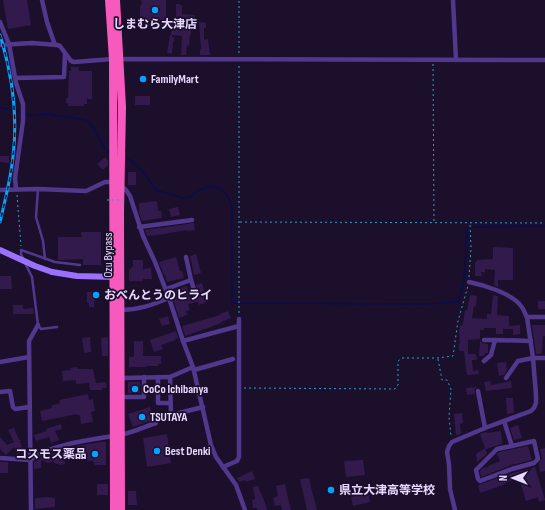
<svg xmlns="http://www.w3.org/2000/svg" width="545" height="510" viewBox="0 0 545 510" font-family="'Sofia Sans Condensed','Noto Sans JP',sans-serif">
<rect width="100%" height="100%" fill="#1b0f2b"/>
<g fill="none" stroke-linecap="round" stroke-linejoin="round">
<g stroke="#080e4b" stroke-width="1.5">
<polyline points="0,108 3,108 21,113"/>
<polyline points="25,114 31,116 48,114 86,120 93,127 106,150 110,151"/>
<path d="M 124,157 C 138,163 148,178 156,190 L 184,198 L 191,197 L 198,190 L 213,186 L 225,192 L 232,205 L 232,303 L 428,304 L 458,302 L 464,281 L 467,228 L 474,227 L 545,226"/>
</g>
</g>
<g fill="#321a4d">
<polygon points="3,0 27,0 31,25 8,29"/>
<polygon points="141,0 166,0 166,25 142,25 140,24 140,6 142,3"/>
<polygon points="176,4 179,4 182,6 182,14 195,15 195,21 191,21 191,35 190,35 189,46 187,45 186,55 181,55 182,36 172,35 172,37 174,37 174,41 173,41 172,54 167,53 170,35 171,35 172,22 174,23 174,19 176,19"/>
<polygon points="199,22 206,23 206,28 204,28 204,40 208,39 210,55 200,55 200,49 201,49"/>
<polygon points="71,67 79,67 79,71 92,71 92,99 87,99 87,104 84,104 84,106 68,106 68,103 66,103 66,98 68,98 69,71 71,71"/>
<rect x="135" y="96" width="15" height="9"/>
<polygon points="0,156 9,156 9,163 0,162"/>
<polygon points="105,157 108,161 108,165 103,170 97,164"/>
<rect x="128" y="172" width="8" height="13"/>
<polygon points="157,201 158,211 161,211 162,218 142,221 139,213 139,203"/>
<polygon points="178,207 180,215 171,217 169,209"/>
<polygon points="194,223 195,230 187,231 187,230 158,235 147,236 145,230"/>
<polygon points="81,232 101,232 101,265 83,265 83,259 58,260 58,237 82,237"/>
<polygon points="493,247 513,248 513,280 498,280 498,287 494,285 495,270 485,269 485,272 481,272 482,276 475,276 475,262 477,262 477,260 493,259"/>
<polygon points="196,254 201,273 194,275 190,256"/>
<polygon points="176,257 180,271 182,271 184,278 167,282 165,275 164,275 159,262"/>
<polygon points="133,260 143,260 143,269 151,268 152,279 143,279 143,281 129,281 129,270 133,266"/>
<polygon points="0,276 11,276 12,289 0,289"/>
<polygon points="202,283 204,290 203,291 207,302 199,305 198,302 188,304 190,310 186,311 187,315 179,318 171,292 187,286 190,297 196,297 199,293 196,285"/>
<polygon points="87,292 95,292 94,307 89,307 89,303 87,303"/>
<polygon points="470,295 477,296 476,307 474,306 472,318 487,319 487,314 491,314 493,295 498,296 497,315 509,316 509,326 520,325 520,334 513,335 513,329 503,329 503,334 496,334 496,328 484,328 484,330 480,330 480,339 468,340 468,354 476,354 477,360 472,360 473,371 478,370 479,374 467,375 464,351 459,351 459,344 460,344 459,331 460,325 462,326 463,323 465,310 467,310"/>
<rect x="538" y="301" width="7" height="8"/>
<polygon points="13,305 23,305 23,309 33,308 34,314 13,314"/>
<polygon points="228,311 231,318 221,322 221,323 211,327 185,336 182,326 220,315 220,314"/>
<polygon points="168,316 170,324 162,326 159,319"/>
<polygon points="532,325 545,325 545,336 543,336 542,353 539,354 536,354"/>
<polygon points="176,331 178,338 175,339 176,340 161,345 163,349 154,352 150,340"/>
<polygon points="90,337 91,352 84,353 82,338"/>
<polygon points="108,337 108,356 102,356 101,338"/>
<polygon points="134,341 143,341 143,356 161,356 161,364 158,364 158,366 146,366 146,367 129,367 129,357 134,357"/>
<polygon points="480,341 482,343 488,344 488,353 485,353 484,356 479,356"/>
<polygon points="506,362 507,370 504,375 499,376 497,363"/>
<polygon points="77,367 77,369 93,369 96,383 106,382 107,388 102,388 102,390 90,390 89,383 76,384 76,380 63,381 62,371 71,370 70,368"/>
<polygon points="490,381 491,385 511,381 512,388 486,391 484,382"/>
<rect x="128" y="382" width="12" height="11"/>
<polygon points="477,387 474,390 475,394 467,395 466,388"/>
<polygon points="88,394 89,400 93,399 95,411 91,412 93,422 81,424 80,415 77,415 77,414 42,421 40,411 52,408 51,406 60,403 59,400"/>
<polygon points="506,398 513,398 514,413 507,414"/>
<polygon points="150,407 154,418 152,420 133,427 128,414"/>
<polygon points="462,413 463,423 460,424 461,434 456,435 454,414"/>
<polygon points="61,424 62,429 55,431 59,440 51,443 49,437 36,441 34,435 47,431 46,429"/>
<polygon points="518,425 522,438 514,440 510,428"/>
<polygon points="14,428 19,440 21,440 20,441 23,452 17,454 14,447 6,455 0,449 0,437 7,445 14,442 8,430"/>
<polygon points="501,431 502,444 486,449 485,448 487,454 477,462 476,454 485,448 480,434 486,432 487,433"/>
<polygon points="167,434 171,463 147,467 143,438"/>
<polygon points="101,442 106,442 106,465 95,465 93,461 83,460 83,450 78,452 76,446"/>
<polygon points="528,446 532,460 511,465 481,477 480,471 483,468 489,467 488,466 500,461 497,454 499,452"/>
<polygon points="545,448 545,471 540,472 539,463 542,459 540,449"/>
<polygon points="62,450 65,464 61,465 54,463 54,461 48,463 41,460 41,468 34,469 34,462 50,453"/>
<polygon points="363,460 365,475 346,477 344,461"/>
<rect x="0" y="462" width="8" height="11"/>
<polygon points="535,467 545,500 539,502 538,497 526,501 519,478 512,480 503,485 480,493 478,485 513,473"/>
<polygon points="252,471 255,479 246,482 245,480 239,482 237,478"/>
<polygon points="309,478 313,495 317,510 307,510 304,497 300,479"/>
<rect x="97" y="484" width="11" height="11"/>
<polygon points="285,484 288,498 291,510 282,510 281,505 275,506 273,498 278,496 276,486"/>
<polygon points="258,486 265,503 267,510 257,510 257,508 253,508 252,500 255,499 253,487"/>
<polygon points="128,491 136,491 137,505 128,505"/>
<polygon points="368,492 370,502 353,506 351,497"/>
<polygon points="47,497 55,498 55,507 35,509 35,498"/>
</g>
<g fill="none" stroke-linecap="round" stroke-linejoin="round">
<g stroke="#29a3c3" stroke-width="1" stroke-dasharray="2 3" stroke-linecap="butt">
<polyline points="239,53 239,0"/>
<polyline points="433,64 434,223"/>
<polyline points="17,195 21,246"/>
<polyline points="240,222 545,223"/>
<polyline points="469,277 471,248 470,223"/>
<polyline points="239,313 239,65"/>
<polyline points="438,359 442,380 447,380 451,389 449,417 451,437"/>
<polyline points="244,388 395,389 398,385 398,361 402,358 437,358 453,356 458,321 468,286"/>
</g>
<g stroke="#51388c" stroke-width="2.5">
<polyline points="38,189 36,217 43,241 45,259"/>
<polyline points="23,258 21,254 21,250 55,262 80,265"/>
<polyline points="25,263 32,277 38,325 41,329 57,327"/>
</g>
<g stroke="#51388c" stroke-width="4.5">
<polyline points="42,0 47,22 55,45"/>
<polyline points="453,0 456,60"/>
<polyline points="0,22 9,44 16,83 23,104 23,121 15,178 16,189"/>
<polyline points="0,45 32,43 57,45 60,46 71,61 74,62 113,59 545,60"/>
<polyline points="15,78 64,77 65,54"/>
<polyline points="121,186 126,190 130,196 143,236 155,262 169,298 183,341 193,367 211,445 216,457 236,485 245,510"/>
<polyline points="0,190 38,189 86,191 105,182 115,182"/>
<polyline points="139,227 192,220"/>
<polyline points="191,280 195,293"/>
<path d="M 469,282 C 484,285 511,293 521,306 C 524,309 525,314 527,317"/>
<polyline points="166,289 191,280 186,257"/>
<path d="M 120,310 C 139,310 152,305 169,298"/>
<polyline points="484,340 495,340"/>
<polyline points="183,341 239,326"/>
<polyline points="484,361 491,355 495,340 531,341"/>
<polyline points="0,362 29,357"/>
<polyline points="194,370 233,359"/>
<polyline points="158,377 158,403 170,403"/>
<polyline points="121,378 170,377"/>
<polyline points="506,378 518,361 533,358 527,317 545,317"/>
<polyline points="478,391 485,428"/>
<polyline points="0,392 10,391 13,407 15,409 29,407"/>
<polyline points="121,397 144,397 144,377"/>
<polyline points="171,415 170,377 193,367"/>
<polyline points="504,421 512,446 534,441 538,459 534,463 512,469 480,481 478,479 476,470 497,449 512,446"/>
<path d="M 0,458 L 30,460 C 50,444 95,439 120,435 C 132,433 144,427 156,423 L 156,421 L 167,416 L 203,407"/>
<polyline points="223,467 237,461 239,457 239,319"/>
<polyline points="31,510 29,341 38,325"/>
<polyline points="455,510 450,489 449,464 447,452 449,446 452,442 485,428 531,411 534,408 536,403 536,395 533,358 545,358"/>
</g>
<polyline stroke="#9a70ff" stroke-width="6" points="52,272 77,276 116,277"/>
<g stroke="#f65abc" stroke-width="8">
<polyline points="109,0 113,59 114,510"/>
<polyline points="116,0 122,107 120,212 121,510"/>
</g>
<defs>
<path id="rail" d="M 0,35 C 12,74 18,116 13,156 C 11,178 5,200 0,222"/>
</defs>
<use href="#rail" stroke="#05a3ff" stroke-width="3"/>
<use href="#rail" stroke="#1b0f2b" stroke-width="1.5" stroke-dasharray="4.5" stroke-linecap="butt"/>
<polyline stroke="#29a3c3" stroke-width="1" stroke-dasharray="2 3" stroke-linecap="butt" points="107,200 123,200"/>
<polyline stroke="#9a70ff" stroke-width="6" points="0,250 35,266 52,272"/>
</g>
<g fill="#05a3ff" stroke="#1b0f2b" stroke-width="1.5">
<circle cx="155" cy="10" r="4"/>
<circle cx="143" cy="79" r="4"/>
<circle cx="96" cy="295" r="4"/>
<circle cx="135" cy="389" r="4"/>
<circle cx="142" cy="417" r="4"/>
<circle cx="157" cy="451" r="4"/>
<circle cx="95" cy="454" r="4"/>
<circle cx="331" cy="490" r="4"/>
</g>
<g text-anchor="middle" stroke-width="3.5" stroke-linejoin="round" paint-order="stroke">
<g font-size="12" font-weight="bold" fill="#e7d9ff" stroke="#1b0f2b" text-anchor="start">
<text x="155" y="28" text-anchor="middle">しまむら大津店</text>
<text x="151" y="83">FamilyMart</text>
<text x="104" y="299">おべんとうのヒライ</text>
<text x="143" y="393">CoCo Ichibanya</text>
<text x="150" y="421">TSUTAYA</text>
<text x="165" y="455">Best Denki</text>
<text x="87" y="458" text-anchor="end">コスモス薬品</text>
<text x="339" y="494">県立大津高等学校</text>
</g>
<g font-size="12" fill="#e7d9ff" stroke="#1b0f2b">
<text transform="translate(108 255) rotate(-90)" y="4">Ozu Bypass</text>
</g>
</g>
<g transform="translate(513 478) rotate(270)" stroke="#1b0f2b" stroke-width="3" paint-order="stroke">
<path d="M0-3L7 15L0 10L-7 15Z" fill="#e7d9ff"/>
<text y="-6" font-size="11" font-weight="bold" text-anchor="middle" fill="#e7d9ff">N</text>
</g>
</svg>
